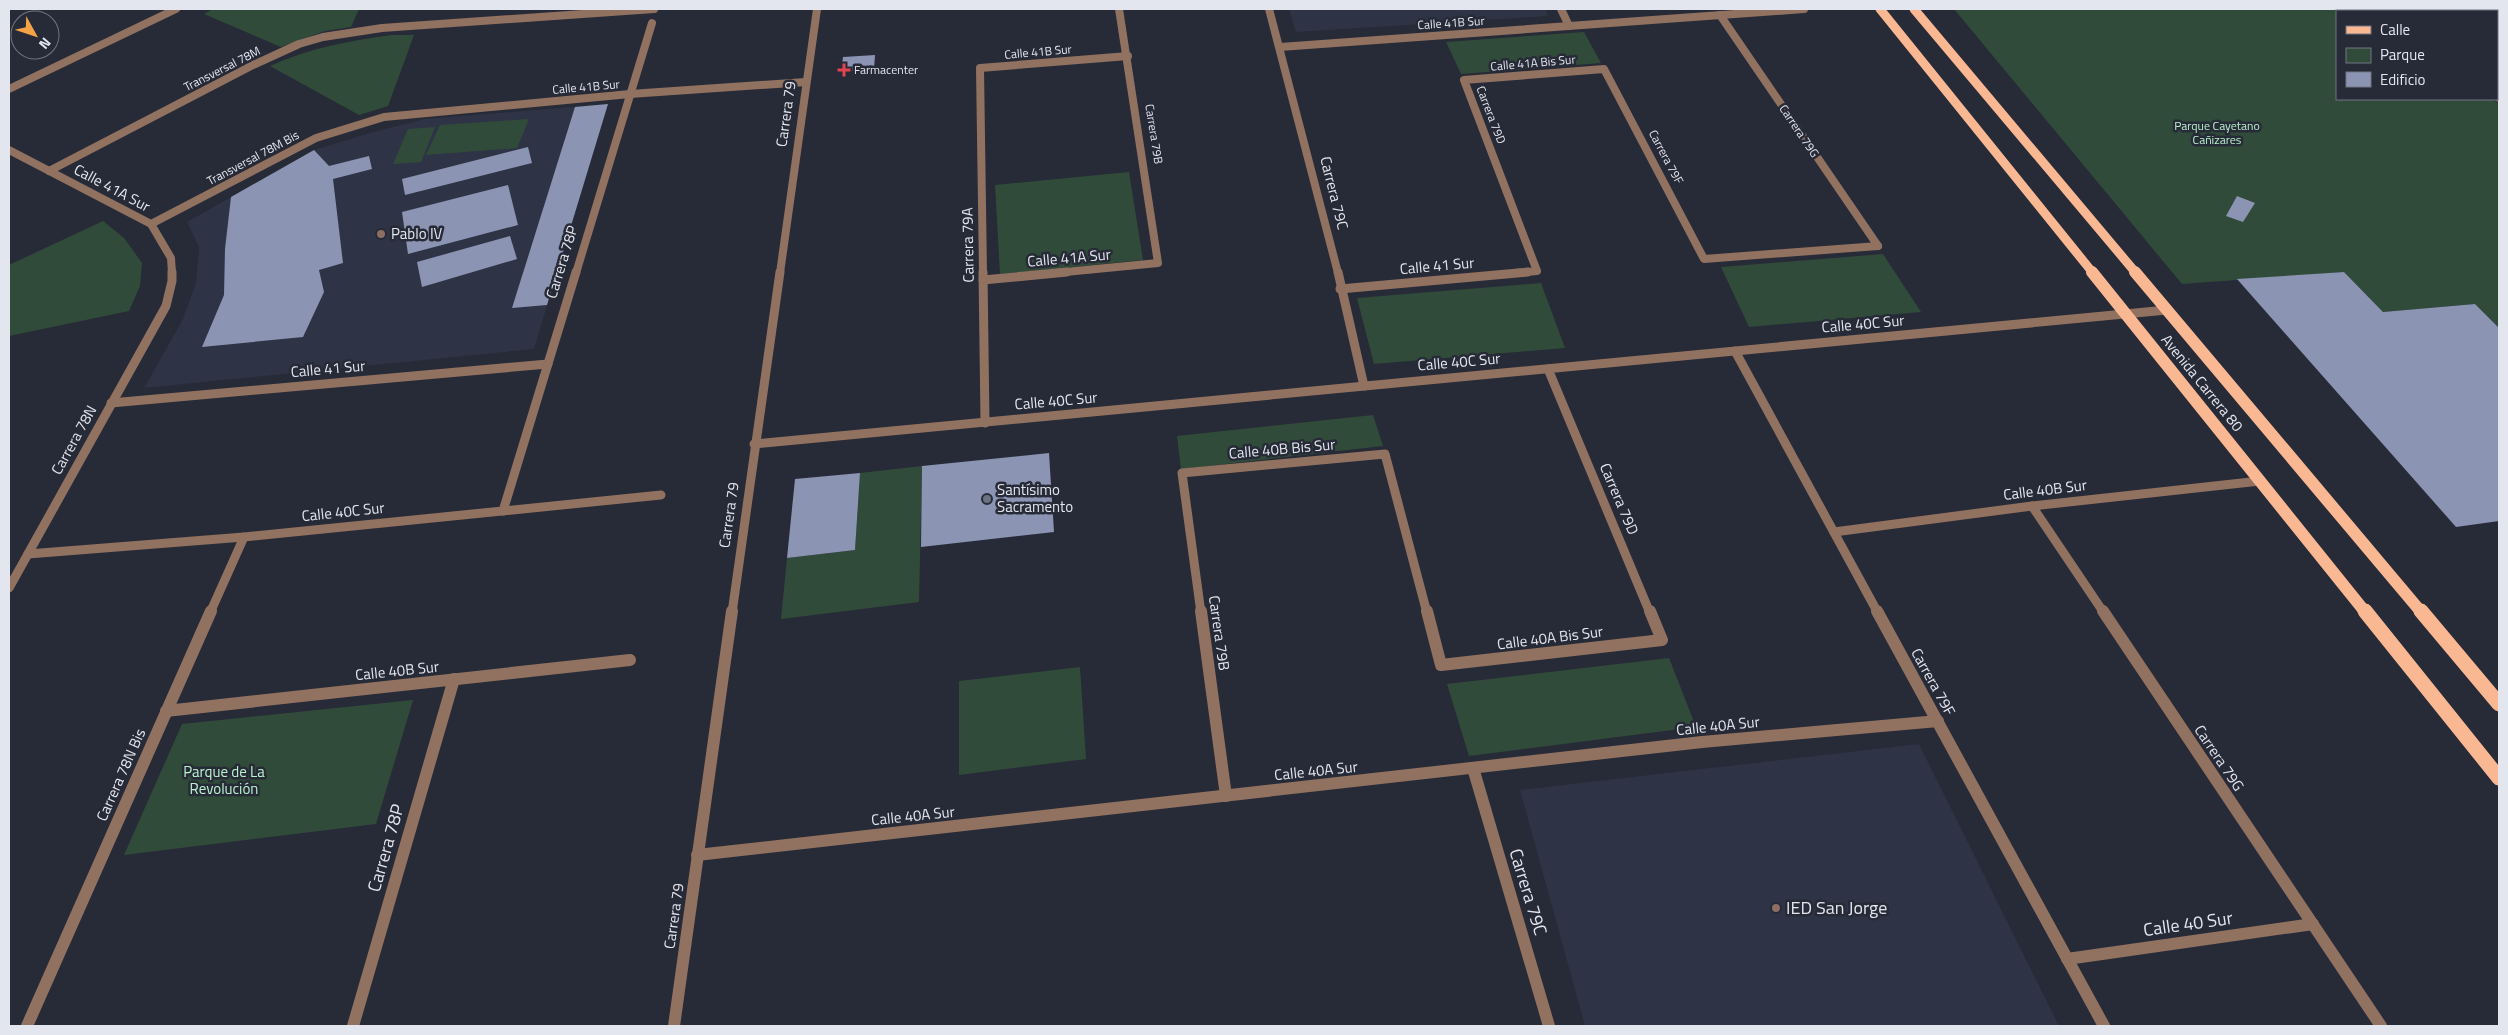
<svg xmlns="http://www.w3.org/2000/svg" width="2508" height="1035" viewBox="0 0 2508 1035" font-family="'Titillium Web',sans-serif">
<rect width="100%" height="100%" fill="#272a37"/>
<g fill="#2e3346">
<polygon points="1289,9 1545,9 1548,16 1296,32"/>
<polygon points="608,104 534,349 144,388 182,321 196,283 199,247 187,222 314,150 373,132 425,119"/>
<polygon points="1919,744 2059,1026 1585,1026 1520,790"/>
</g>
<g fill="#314b3a">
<polygon points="213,9 359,9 351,27 325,31 281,47 204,14"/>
<polygon points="1954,9 2366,9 2370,11 2337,11 2337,99 2492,99 2499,104 2499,328 2475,304 2383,312 2344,272 2182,284"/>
<polygon points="1584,32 1601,63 1461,74 1446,42"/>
<path d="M 392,35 L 414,35 L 388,106 L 359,115 L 270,66 C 309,48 349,41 392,35 Z"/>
<polygon points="529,119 517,148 426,155 440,125"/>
<polygon points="435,127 421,162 393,164 408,129"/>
<polygon points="1129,172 1143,260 1000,274 995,185"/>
<polygon points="103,221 124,238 142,263 140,286 129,311 9,336 9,265"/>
<polygon points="1883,254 1921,312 1749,327 1721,267"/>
<polygon points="1541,283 1565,348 1374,364 1357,298"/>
<polygon points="1373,415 1383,446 1181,469 1177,436"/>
<polygon points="922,466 919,602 781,619 787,558 855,550 860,473"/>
<polygon points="1669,658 1696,727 1469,756 1447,684"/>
<polygon points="1080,667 1086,759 959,775 959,681"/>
<polygon points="413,700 376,824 124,855 182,724"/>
</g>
<g fill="#8b94b3">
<polygon points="875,55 874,70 841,72 843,57"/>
<polygon points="608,104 547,305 512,308 575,107"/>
<polygon points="528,147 532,163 405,195 402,179"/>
<polygon points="314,150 329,166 369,156 372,169 333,179 343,263 319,270 324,292 303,337 202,347 224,295 225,249 231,197"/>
<polygon points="508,185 518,225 408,254 402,212"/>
<polygon points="2237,196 2255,203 2243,222 2226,216"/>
<polygon points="510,236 517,259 422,287 417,262"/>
<polygon points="2344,272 2383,312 2475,304 2499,328 2499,521 2456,527 2237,279"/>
<polygon points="1049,453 1054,532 921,547 922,466"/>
<polygon points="860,473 855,550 787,558 795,479"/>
</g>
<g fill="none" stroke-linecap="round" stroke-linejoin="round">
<polyline stroke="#917160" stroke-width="9" points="111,403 548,364"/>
<g stroke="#917160" stroke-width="8">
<polyline points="1269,9 1338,273"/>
<polyline points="1561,9 1569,26"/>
<polyline points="2372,9 2376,11"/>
<polyline points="2497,9 2499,11"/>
<polyline points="1720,15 1878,246"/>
<polyline points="1280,47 1804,9"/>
<polyline points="2497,52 2499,52"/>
<polyline points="2497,96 2499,98"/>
<polyline points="9,150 151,224 171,258 172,273"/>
<polyline points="49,171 253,65 299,44 323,37 382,28 654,9"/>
<polyline points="151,224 316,138 384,117 630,94 806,82"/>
<polyline points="576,273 652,23"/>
<polyline points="983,273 980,68 1128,56"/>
<polyline points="1055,273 1158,263 1119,9"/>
<polyline points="1515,273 1537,271 1464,80 1604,69 1704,259 1878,246"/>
</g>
<g stroke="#917160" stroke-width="9">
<polyline points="983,272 985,423"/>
<polyline points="1338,272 1364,386"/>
<polyline points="983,280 1067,272"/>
<polyline points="1340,289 1528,272"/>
<polyline points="1735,351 1878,613"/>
<polyline points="1548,369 1650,613"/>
<polyline points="2032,506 2104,613"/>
<polyline points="503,511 576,272"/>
<polyline points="1834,532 2032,506 2260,481"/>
<polyline points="28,554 244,537 661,495"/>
<polyline points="9,588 166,306 172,281 172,272"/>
<polyline points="210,613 244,537"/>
<polyline points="1201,613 1182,473 1385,454 1427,613"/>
</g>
<g stroke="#917160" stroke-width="12">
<polyline points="1201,611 1226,796"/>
<polyline points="1427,611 1441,665 1662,640 1650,611"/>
<polyline points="1877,611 2104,1026"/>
<polyline points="2103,611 2381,1026"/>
<polyline points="166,711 630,660"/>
<polyline points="1473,768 1549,1026"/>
<polyline points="697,855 1702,742 1938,721"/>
<polyline points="2067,959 2313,924"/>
<polyline points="27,1026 211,611"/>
<polyline points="353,1026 454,679"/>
</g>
<g stroke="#917160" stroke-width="8">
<polyline points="9,89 176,9"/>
<polyline points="780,273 817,9"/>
</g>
<g stroke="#917160" stroke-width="9">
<polyline points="754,444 2167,310"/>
<polyline points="732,613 780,272"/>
</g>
<polyline stroke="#917160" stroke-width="12" points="674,1026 732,611"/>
<g stroke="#f9b792" stroke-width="9">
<polyline points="1880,9 2093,273"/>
<polyline points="1914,9 2136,273"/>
</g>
<g stroke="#f9b792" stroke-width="12">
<polyline points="2092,272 2366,613"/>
<polyline points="2135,272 2422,613"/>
</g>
<g stroke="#f9b792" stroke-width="15">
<polyline points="2365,611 2499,778"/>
<polyline points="2421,611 2499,704"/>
</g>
</g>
<path fill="#e0444e" stroke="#272a37" stroke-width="2" d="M841.5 62.5h5v5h5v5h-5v5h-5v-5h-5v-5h5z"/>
<g fill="#8d6e63" stroke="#272a37" stroke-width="2">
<circle cx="381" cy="234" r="5"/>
<circle cx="1776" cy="908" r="5"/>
</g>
<circle fill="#6b7280" stroke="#272a37" stroke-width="2" cx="987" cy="499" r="5"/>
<g text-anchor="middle" stroke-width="5" stroke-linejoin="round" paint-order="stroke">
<g font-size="12" fill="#e3e6ef" stroke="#272a37">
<text transform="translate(1451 23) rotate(-4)" y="4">Calle 41B Sur</text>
<text transform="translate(1038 52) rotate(-5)" y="4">Calle 41B Sur</text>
<text transform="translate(1533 63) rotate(-5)" y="4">Calle 41A Bis Sur</text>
<text transform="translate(222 69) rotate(-27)" y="4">Transversal 78M</text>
<text transform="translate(586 87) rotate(-5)" y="4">Calle 41B Sur</text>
<text transform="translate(1491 115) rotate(69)" y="4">Carrera 79D</text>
<text transform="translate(1799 131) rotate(56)" y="4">Carrera 79G</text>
<text transform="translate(1154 134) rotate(81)" y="4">Carrera 79B</text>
<text transform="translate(1666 157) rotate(62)" y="4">Carrera 79F</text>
<text transform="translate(253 158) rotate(-28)" y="4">Transversal 78M Bis</text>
</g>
<g font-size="12" fill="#e3e6ef" stroke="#272a37" text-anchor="start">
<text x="854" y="74">Farmacenter</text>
</g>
<g font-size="12" fill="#b9f2cc" stroke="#272a37">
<text x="2217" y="130">Parque Cayetano<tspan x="2217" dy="14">Cañizares</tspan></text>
</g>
<g font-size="15" fill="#e3e6ef" stroke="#272a37">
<text transform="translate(786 114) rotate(-82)" y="5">Carrera 79</text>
<text transform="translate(112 188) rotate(28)" y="5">Calle 41A Sur</text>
<text transform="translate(1334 193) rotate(76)" y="5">Carrera 79C</text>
<text transform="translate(968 245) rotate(-91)" y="5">Carrera 79A</text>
<text transform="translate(1069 258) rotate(-5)" y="5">Calle 41A Sur</text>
<text transform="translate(562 262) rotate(-73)" y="5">Carrera 78P</text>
<text transform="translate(1437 266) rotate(-5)" y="5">Calle 41 Sur</text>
<text transform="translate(1863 324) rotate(-5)" y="5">Calle 40C Sur</text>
<text transform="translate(1459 362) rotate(-5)" y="5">Calle 40C Sur</text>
<text transform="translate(328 369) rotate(-5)" y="5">Calle 41 Sur</text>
<text transform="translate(2202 383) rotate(51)" y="5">Avenida Carrera 80</text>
<text transform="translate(1056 401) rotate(-5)" y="5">Calle 40C Sur</text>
<text transform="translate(74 440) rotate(-61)" y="5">Carrera 78N</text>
<text transform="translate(1282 449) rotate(-5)" y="5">Calle 40B Bis Sur</text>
<text transform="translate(2045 490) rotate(-7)" y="5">Calle 40B Sur</text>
<text transform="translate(1619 499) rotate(67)" y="5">Carrera 79D</text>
<text transform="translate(343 512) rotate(-6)" y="5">Calle 40C Sur</text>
<text transform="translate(729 515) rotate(-82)" y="5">Carrera 79</text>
<text transform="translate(1219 633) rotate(82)" y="5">Carrera 79B</text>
<text transform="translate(1550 638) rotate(-7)" y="5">Calle 40A Bis Sur</text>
<text transform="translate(397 671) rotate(-6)" y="5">Calle 40B Sur</text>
<text transform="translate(1933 682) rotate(61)" y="5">Carrera 79F</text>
<text transform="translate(1718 726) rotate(-6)" y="5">Calle 40A Sur</text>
<text transform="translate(2219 758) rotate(56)" y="5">Carrera 79G</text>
<text transform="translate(1316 771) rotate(-6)" y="5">Calle 40A Sur</text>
<text transform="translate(121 775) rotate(-66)" y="5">Carrera 78N Bis</text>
<text transform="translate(913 816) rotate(-6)" y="5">Calle 40A Sur</text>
<text transform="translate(674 916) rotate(-82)" y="5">Carrera 79</text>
</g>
<g font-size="15" fill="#e3e6ef" stroke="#272a37" text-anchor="start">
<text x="391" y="239">Pablo IV</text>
<text x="997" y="495">Santísimo<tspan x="997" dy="17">Sacramento</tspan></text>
</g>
<g font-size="15" fill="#b9f2cc" stroke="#272a37">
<text x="224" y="777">Parque de La<tspan x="224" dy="17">Revolución</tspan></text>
</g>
<g font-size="18" fill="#e3e6ef" stroke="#272a37">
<text transform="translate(386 848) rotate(-74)" y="6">Carrera 78P</text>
<text transform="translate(1528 892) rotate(73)" y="6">Carrera 79C</text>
<text transform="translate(2188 924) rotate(-8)" y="6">Calle 40 Sur</text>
</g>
<g font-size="18" fill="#e3e6ef" stroke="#272a37" text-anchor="start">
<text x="1786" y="914">IED San Jorge</text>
</g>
</g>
<rect width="2508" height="1035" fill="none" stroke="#e3e6ef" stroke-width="20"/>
<rect x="2336" y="10" width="162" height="90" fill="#272a37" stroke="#727581"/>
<rect x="2346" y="26" width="25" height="8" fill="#f9b792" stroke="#727581"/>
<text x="2380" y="35" font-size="15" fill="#e3e6ef">Calle</text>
<rect x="2346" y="48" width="25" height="15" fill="#314b3a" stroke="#727581"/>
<text x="2380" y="60" font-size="15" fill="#e3e6ef">Parque</text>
<rect x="2346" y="72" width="25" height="15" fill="#8b94b3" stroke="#727581"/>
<text x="2380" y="85" font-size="15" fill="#e3e6ef">Edificio</text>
<g transform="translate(35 35) rotate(130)"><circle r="24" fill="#272a37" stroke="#727581"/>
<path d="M0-4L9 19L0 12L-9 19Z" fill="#f5a346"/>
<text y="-8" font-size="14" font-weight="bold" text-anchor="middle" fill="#e3e6ef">N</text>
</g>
</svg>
